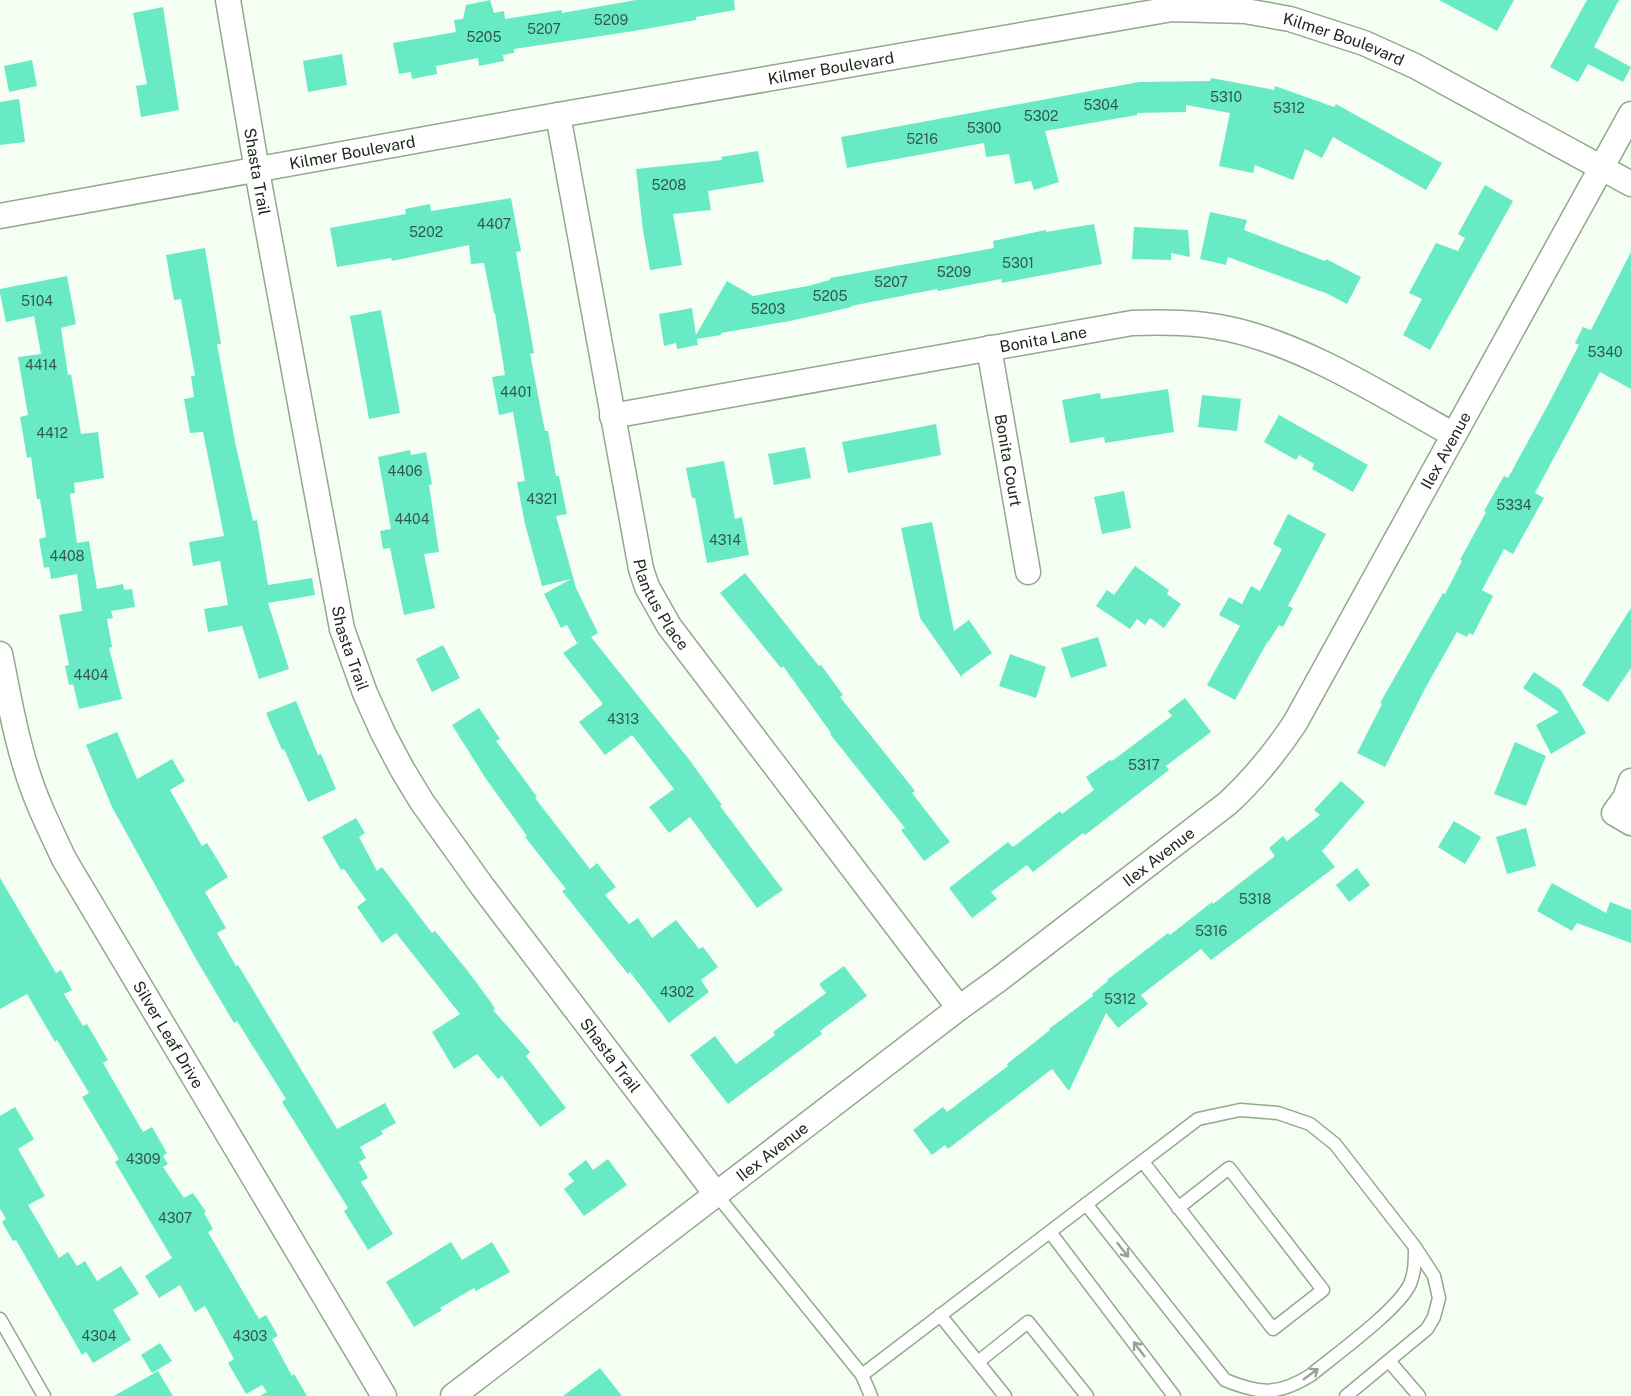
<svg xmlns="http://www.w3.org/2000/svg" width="1631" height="1396" viewBox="0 0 1631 1396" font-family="'Public Sans',sans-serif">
<rect width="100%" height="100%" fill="#f5fef3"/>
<g fill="#68ebc5">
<polygon points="490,0 494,13 504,11 505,19 562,10 562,13 636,0 734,0 735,10 696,17 696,20 634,31 514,49 514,53 503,55 504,61 479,66 478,58 436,66 437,74 412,79 411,72 399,74 393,43 456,32 454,20 463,19 466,5"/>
<polygon points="1439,0 1514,0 1497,31"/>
<polygon points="1587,0 1619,0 1594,47 1631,67 1623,82 1588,64 1578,82 1550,67"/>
<polygon points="163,7 179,110 141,117 136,86 147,84 133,13"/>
<polygon points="342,54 347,85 308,92 303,61"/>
<polygon points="32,60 37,86 9,92 4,66"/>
<polygon points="1211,78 1274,90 1275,86 1334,107 1336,104 1442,163 1426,190 1333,137 1322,158 1305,149 1293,180 1255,165 1253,173 1219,166 1230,113 1186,105 1186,112 1137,113 1137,115 1045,131 1059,182 1034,190 1031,181 1015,184 1009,154 986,157 984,143 847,168 841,137 1139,82 1210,81"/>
<polygon points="19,99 25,142 0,145 0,102"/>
<polygon points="758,151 764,182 708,191 711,210 673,214 682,265 650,270 643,230 636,169 722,160 721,157"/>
<polygon points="1485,185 1513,201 1430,350 1403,335 1422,299 1409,293 1436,243 1458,251 1465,238 1458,234"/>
<polygon points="511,198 521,251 516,252 534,353 530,354 545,431 548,431 556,476 559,476 567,514 556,516 576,588 598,633 591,637 688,758 722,805 720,806 783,890 757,908 690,817 669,833 649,807 674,789 632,735 605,755 579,722 603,704 563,653 581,641 577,643 567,625 561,628 544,594 571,579 542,586 525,524 517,482 525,481 513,412 499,415 492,377 505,375 495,313 494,313 484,263 471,264 469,245 392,261 391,258 337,267 330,228 406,214 405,209 430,204 431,211"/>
<polygon points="1210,212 1247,220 1244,230 1325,261 1326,259 1361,277 1347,304 1328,294 1228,257 1226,265 1200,259"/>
<polygon points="1094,224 1102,264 1002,283 1001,279 938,291 937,289 851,306 852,307 790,321 721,333 721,335 697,339 698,345 677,349 676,343 664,346 659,314 692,308 696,335 727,281 753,296 808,286 830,280 830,278 994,248 993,241 1046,230 1046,232"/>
<polygon points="1134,227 1188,230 1190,257 1171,253 1171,260 1132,259"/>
<polygon points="205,248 221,344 217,344 235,442 253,521 257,520 268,585 312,578 315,595 268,603 289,669 259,679 242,626 208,632 204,609 228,605 220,561 193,566 189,542 224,536 203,432 190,433 184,399 194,397 191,376 195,376 181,299 174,300 166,255"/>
<polygon points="1631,252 1631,389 1600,372 1535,493 1544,498 1513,554 1504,549 1482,590 1493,596 1473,635 1469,633 1467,637 1457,632 1427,685 1385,767 1357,753 1382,704 1380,703 1443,593 1445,594 1462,561 1460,560 1486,512 1484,511 1504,476 1508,478 1549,403 1579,345 1575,343 1583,327 1591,330"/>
<polygon points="67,276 76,324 61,328 68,375 71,374 81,434 98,432 104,478 74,483 75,493 70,494 77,543 89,541 97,589 123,584 124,590 132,589 135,607 111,611 113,618 107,619 112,647 109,648 122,699 79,709 73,684 69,685 65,666 69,665 59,615 82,611 77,574 51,579 49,567 44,568 39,539 46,537 40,499 37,499 31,457 27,458 20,417 28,415 18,357 41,354 34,316 6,322 0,293 0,289"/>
<polygon points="381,310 400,413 369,419 350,316"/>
<polygon points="1168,389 1174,432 1105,443 1104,437 1070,443 1062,400 1100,393 1101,399"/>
<polygon points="1202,395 1241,399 1237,431 1198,427"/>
<polygon points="1279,415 1368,465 1353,492 1312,469 1314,464 1299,455 1296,460 1264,442"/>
<polygon points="936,424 941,455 848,473 842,442"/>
<polygon points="805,447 811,478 774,485 768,454"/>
<polygon points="410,450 411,455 426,452 432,484 429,485 439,552 424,554 435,608 404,615 390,548 383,549 380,531 391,529 378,457"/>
<polygon points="724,461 735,519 742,517 749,555 707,563 695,498 692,498 686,468"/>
<polygon points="1124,491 1131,528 1102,534 1094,497"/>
<polygon points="1288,514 1326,534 1288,606 1293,608 1283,627 1279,625 1269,641 1268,641 1235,700 1207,685 1240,626 1219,615 1229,597 1242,604 1251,586 1260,591 1282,549 1273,544"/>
<polygon points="932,522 954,631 969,620 992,653 962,675 962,678 920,618 901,528"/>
<polygon points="1135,566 1169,590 1167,594 1181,604 1164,628 1150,618 1145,625 1137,619 1130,629 1096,606 1107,590 1114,595"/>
<polygon points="745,573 819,666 821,665 843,695 840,697 915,791 912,793 950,842 924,861 901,830 905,828 830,734 831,733 783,666 781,668 720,593"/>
<polygon points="1631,608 1631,668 1608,702 1582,685"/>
<polygon points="1098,637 1107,666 1071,678 1061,648"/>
<polygon points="443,645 460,678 432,692 416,659"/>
<polygon points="1010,654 1046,667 1036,698 999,686"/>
<polygon points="1534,672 1561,690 1586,733 1551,754 1536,725 1559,712 1523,688"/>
<polygon points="1185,698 1211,732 1166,766 1169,770 1085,835 1083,833 1033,872 1027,865 991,892 997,899 972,918 949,888 1008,842 1013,847 1060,811 1062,814 1094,790 1086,777 1110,760 1112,761 1172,716 1168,711"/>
<polygon points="296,701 318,755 321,754 336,789 308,802 284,749 282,750 266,713"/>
<polygon points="479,708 500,739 496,741 537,797 535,798 590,869 597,863 616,887 605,895 629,924 638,918 652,938 676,920 699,949 703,947 718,967 701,980 709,992 669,1023 630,972 628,974 562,891 566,889 525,837 527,836 486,779 452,725"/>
<polygon points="117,732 137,779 172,759 185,781 170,790 202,846 207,843 228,877 205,892 226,928 217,933 236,966 238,965 337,1129 385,1103 396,1123 381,1131 383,1134 360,1147 366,1158 359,1162 368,1178 361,1182 393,1234 368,1250 344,1211 348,1208 282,1102 286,1099 237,1021 234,1023 196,959 112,807 86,745"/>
<polygon points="1515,742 1546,756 1526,806 1494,794"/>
<polygon points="1341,781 1365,802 1322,851 1335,867 1211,960 1201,949 1141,995 1148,1004 1118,1028 1106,1013 1069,1091 1052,1069 948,1149 945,1145 932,1155 913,1130 943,1107 947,1112 1008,1066 1007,1064 1050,1030 1049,1029 1093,996 1092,994 1108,981 1107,980 1168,933 1170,935 1212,902 1213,904 1275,856 1269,848 1283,836 1287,841 1320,815 1314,810"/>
<polygon points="356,818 365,833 359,837 377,871 382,867 432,933 435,931 467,970 490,1001 495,1009 493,1010 530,1052 526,1056 566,1108 540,1127 502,1076 498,1079 477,1054 454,1069 432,1032 460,1014 396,933 382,943 357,907 366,900 344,869 341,870 322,837"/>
<polygon points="1454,821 1481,837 1465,864 1438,847"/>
<polygon points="1526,828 1536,866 1507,874 1496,837"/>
<polygon points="1357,868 1370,885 1349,902 1336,885"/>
<polygon points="0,878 56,973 61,970 72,990 64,994 83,1026 87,1024 108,1060 103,1063 143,1132 152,1127 167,1153 163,1156 168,1164 163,1167 184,1198 193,1193 206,1212 204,1213 213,1229 208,1232 259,1319 266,1315 278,1336 272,1339 292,1376 294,1374 307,1396 260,1396 267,1392 262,1385 246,1394 228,1363 234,1359 205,1306 195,1312 180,1285 159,1298 145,1276 172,1258 115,1162 119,1159 82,1097 89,1093 57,1040 55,1042 27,994 0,1009"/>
<polygon points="1552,883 1606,913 1610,902 1631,910 1631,943 1577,923 1572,931 1537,911"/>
<polygon points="844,966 867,996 820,1031 822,1034 728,1104 690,1055 715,1036 736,1064 775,1035 773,1032 826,993 819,984"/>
<polygon points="15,1107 34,1139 18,1149 45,1196 28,1205 59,1258 68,1252 77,1266 85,1261 97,1281 121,1266 139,1294 113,1310 131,1340 93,1363 86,1352 82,1355 16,1240 13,1241 2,1222 6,1219 0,1209 0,1116"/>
<polygon points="608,1159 627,1185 584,1216 564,1189 574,1181 568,1174 586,1160 593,1170"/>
<polygon points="451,1242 462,1260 492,1242 510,1272 476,1291 474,1288 440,1308 442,1310 414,1327 386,1282"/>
<polygon points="160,1343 172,1361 152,1373 141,1355"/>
<polygon points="600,1368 622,1396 563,1396"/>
<polygon points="158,1371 173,1396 114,1396"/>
</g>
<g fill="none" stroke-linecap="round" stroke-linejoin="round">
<defs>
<g id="service">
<polyline points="1143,1162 1273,1329 1323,1290 1229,1168 1178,1208"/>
<polyline points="716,1194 862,1375 1198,1119 1240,1110 1278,1113 1310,1124 1335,1144 1415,1247 1434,1276 1439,1298 1434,1317 1427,1329 1346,1396"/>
<path d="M 1086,1204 L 1225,1380 C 1259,1394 1278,1396 1311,1375 C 1335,1355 1398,1310 1410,1284 C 1415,1272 1415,1260 1415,1248"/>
<polyline points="1050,1232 1174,1396"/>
<polyline points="940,1315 1005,1396"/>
<polyline points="0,1319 44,1396"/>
<polyline points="1389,1361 1419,1396"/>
<polyline points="978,1362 1028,1322 1087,1396"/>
<polyline points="862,1375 871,1396"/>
</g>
<g id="minor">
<path id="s1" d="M 228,0 L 259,182 L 342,629 L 365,693 L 383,733 L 402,769 L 422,802 L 482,886 L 716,1194"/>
<path id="s2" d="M 558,115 L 641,569 L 647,587 L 669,626 L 959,1008"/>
<path id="s3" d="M 0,216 L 558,115 L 1172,9 L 1245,11 L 1290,19 L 1364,43 L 1415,66 L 1631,184"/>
<path id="s4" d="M 989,348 L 1028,572"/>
<path id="s5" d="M 612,416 L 1132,323 C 1165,322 1197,322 1229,329 C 1307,346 1385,397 1454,435"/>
<path id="s6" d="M 0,654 C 8,692 14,731 26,768 C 35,799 50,829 64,859 L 384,1396"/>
<polyline points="1631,781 1625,798 1614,813 1631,823"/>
<path id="s7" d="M 453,1396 L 959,1008 L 998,980 L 1228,803 C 1254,779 1275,753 1295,723 L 1631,114"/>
</g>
</defs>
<use href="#service" stroke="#93a88e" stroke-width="15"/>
<use href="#minor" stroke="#93a88e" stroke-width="27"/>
<use href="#service" stroke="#fff" stroke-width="12"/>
<use href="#minor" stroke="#fff" stroke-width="24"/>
</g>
<defs><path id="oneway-shaft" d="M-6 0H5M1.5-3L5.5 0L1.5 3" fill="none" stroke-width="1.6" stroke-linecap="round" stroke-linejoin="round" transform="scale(1.5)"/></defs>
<g stroke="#9b9f9a">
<use href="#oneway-shaft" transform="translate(1123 1250) rotate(52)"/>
<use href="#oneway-shaft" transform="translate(1139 1349) rotate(-127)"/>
<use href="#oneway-shaft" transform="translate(1311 1374) rotate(-36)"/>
</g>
<g text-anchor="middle" stroke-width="5" stroke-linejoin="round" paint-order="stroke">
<g font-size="14" fill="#335a48">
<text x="611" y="25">5209</text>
<text x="544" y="34">5207</text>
<text x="484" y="42">5205</text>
<text x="1226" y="102">5310</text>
<text x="1101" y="110">5304</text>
<text x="1289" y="113">5312</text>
<text x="1041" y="121">5302</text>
<text x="984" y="133">5300</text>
<text x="922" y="144">5216</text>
<text x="669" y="190">5208</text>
<text x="494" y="229">4407</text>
<text x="426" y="237">5202</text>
<text x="1018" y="268">5301</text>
<text x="954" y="277">5209</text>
<text x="891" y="287">5207</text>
<text x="830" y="301">5205</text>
<text x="37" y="306">5104</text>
<text x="768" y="314">5203</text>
<text x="1605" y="357">5340</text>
<text x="41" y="370">4414</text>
<text x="516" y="397">4401</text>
<text x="52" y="438">4412</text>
<text x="405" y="476">4406</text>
<text x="542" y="504">4321</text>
<text x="1514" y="510">5334</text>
<text x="412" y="524">4404</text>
<text x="725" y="545">4314</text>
<text x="67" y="561">4408</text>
<text x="91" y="680">4404</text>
<text x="623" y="724">4313</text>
<text x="1144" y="770">5317</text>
<text x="1255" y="904">5318</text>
<text x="1211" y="936">5316</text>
<text x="677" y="997">4302</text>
<text x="1120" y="1004">5312</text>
<text x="143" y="1164">4309</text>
<text x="175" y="1223">4307</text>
<text x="99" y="1341">4304</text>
<text x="250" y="1341">4303</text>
</g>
<g font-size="16" fill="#21291f" stroke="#fff">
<text dy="6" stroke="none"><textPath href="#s3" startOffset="1366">Kilmer Boulevard</textPath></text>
<text dy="6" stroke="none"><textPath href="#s3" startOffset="844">Kilmer Boulevard</textPath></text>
<text dy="6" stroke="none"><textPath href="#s3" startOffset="358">Kilmer Boulevard</textPath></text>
<text dy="6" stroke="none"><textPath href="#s1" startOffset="174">Shasta Trail</textPath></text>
<text dy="6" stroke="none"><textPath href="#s5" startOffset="438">Bonita Lane</textPath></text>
<text dy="6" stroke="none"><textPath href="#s7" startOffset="1392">Ilex Avenue</textPath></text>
<text dy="6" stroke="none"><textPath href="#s4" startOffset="114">Bonita Court</textPath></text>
<text dy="6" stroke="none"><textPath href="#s2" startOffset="502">Plantus Place</textPath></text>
<text dy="6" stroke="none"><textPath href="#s1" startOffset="660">Shasta Trail</textPath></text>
<text dy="6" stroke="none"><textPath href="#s7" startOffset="888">Ilex Avenue</textPath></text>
<text dy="6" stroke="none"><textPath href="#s6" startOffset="420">Silver Leaf Drive</textPath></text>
<text dy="6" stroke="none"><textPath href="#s1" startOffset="1146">Shasta Trail</textPath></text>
<text dy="6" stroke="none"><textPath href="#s7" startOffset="402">Ilex Avenue</textPath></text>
</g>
</g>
</svg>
